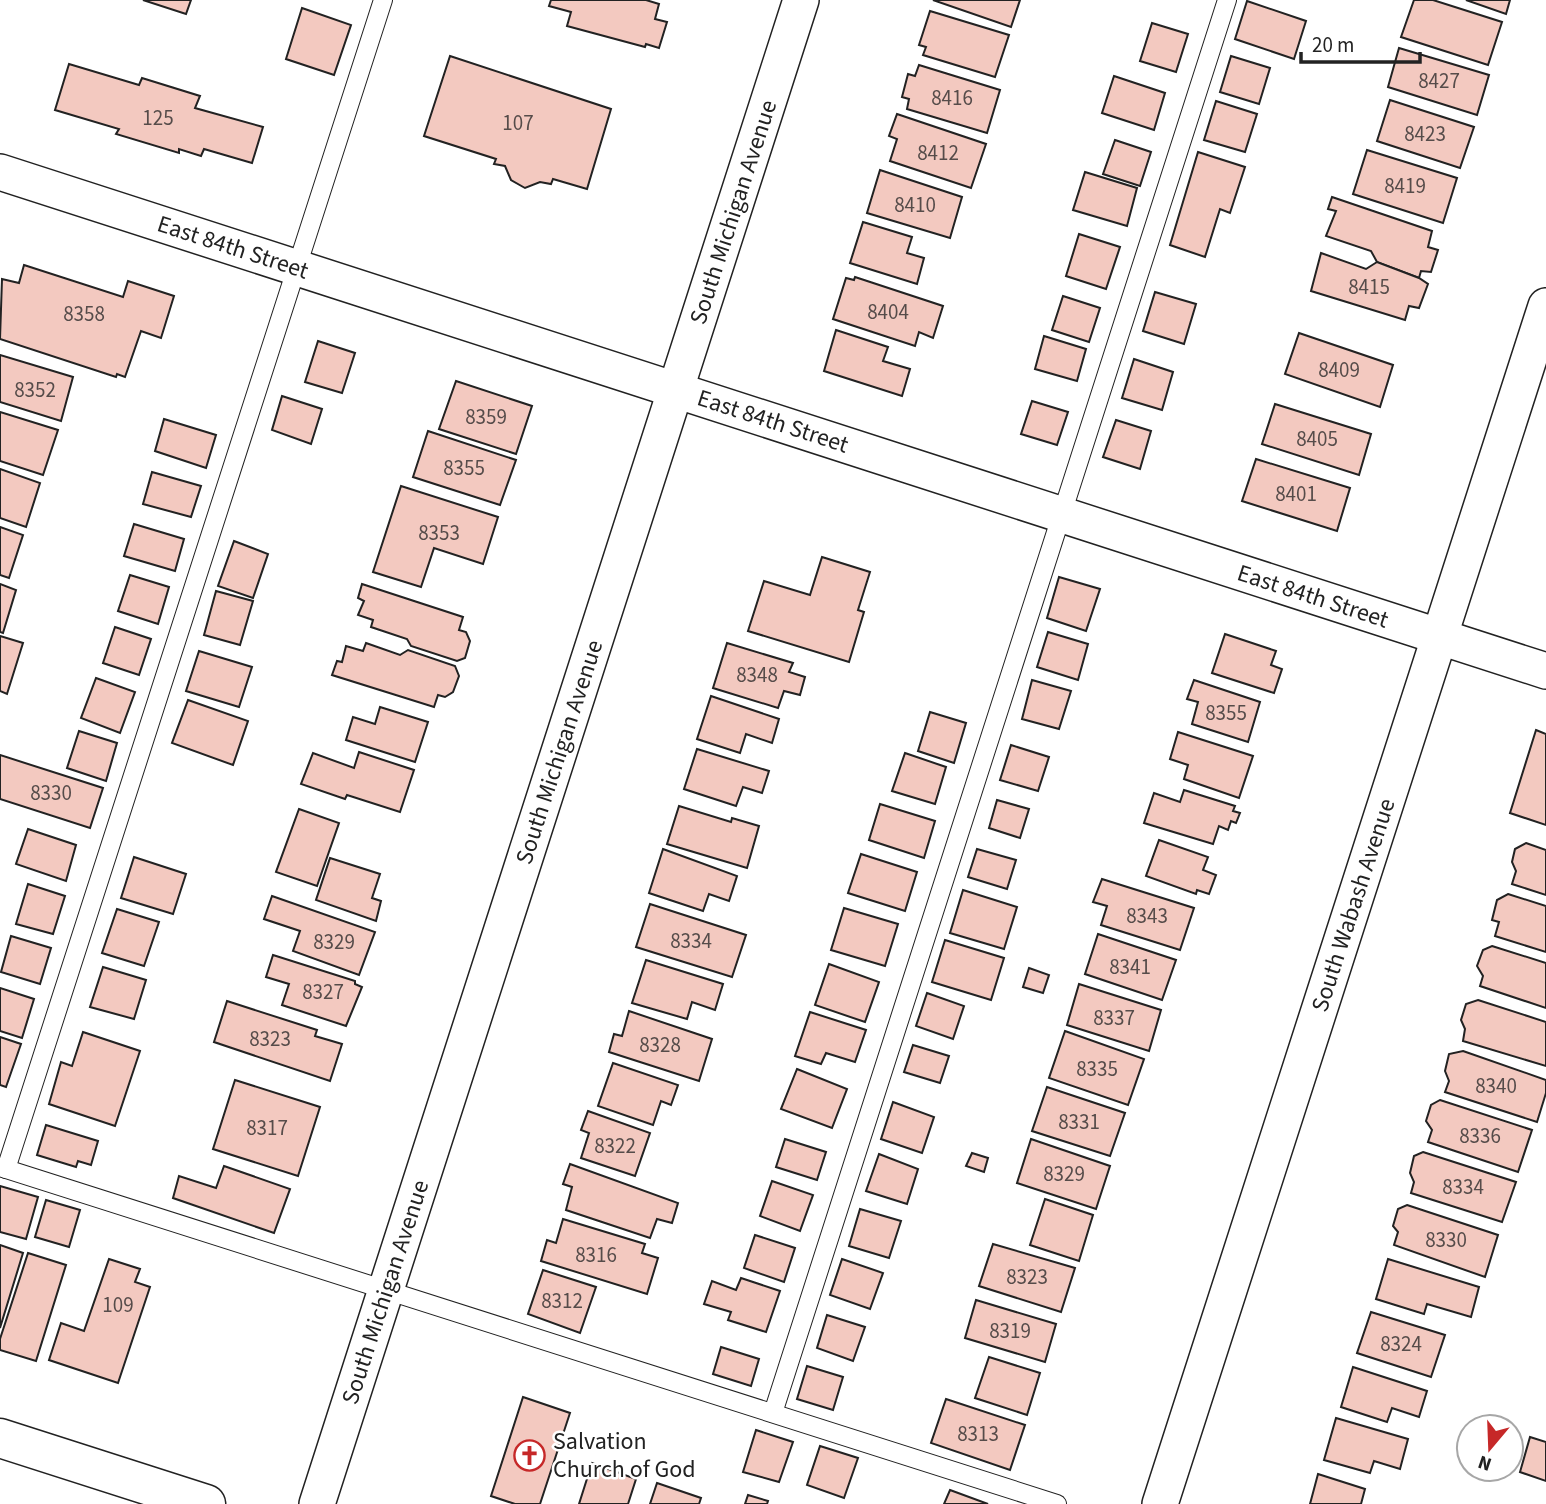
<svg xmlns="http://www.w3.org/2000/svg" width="1546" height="1504" viewBox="0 0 1546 1504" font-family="'Source Sans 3',sans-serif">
<rect width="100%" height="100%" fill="#fff"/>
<g fill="#f3c9c0" stroke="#222" stroke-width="2">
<polygon points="143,0 191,0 186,14"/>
<polygon points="551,0 646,0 659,4 655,19 667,22 659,48 646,44 645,47 567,26 571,12 549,6"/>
<polygon points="933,0 1020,0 1011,27"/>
<polygon points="1414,0 1433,0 1502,22 1488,65 1401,37"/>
<polygon points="1466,0 1510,0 1506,14"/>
<polygon points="1247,1 1306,21 1294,59 1235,39"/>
<polygon points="302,8 351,25 334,75 286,59"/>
<polygon points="930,11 1009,35 995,77 923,55 926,47 919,45"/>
<polygon points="1152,23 1188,34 1176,72 1140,61"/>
<polygon points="1399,48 1489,75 1477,115 1388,87"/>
<polygon points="450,56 611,109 587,189 553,179 551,184 540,182 525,188 511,180 505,166 494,164 496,159 424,136"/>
<polygon points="1231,56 1270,68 1259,104 1220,92"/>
<polygon points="69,64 139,85 142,78 200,96 195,108 263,127 252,163 204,149 201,156 179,149 179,153 116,134 119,129 55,110"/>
<polygon points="919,65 1000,90 987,133 907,109 909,99 902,97 908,74 915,76"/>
<polygon points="1114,76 1165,93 1154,130 1102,113"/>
<polygon points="1390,100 1474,127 1460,168 1377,141"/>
<polygon points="1216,101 1257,114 1245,152 1204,140"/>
<polygon points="897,114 986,144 971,188 890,161 897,139 889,136"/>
<polygon points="1115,140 1151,152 1140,186 1103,174"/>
<polygon points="1367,150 1457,178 1443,223 1353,194"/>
<polygon points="1198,152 1245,167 1230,213 1220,209 1205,257 1170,245"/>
<polygon points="880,170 962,197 950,238 867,213"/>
<polygon points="1085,172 1137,188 1127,226 1073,210"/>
<polygon points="1332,197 1432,231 1428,247 1438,250 1431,272 1421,271 1419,278 1377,262 1371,251 1326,236 1336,211 1328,209"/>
<polygon points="863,222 912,237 907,253 924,258 917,284 850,263"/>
<polygon points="1079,234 1120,247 1106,289 1066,276"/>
<polygon points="1321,253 1366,269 1377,262 1419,278 1428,284 1419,308 1409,306 1405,320 1311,291"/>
<polygon points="24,265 123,297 128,281 174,296 161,338 141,331 125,377 117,374 116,377 0,339 2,279 19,283"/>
<polygon points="855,277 943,306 933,338 919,332 915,346 833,319 846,278 854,280"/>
<polygon points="1155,292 1196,304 1184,344 1143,331"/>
<polygon points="1063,296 1100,308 1089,342 1052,330"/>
<polygon points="836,330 888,347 883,361 910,369 902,396 824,371"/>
<polygon points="1299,333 1393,365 1380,407 1285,374"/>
<polygon points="1044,336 1086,349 1077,381 1035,369"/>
<polygon points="318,341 355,353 342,393 305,382"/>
<polygon points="0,355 73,377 61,421 0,402"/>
<polygon points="1134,359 1173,372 1162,410 1122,398"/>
<polygon points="456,381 532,406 516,454 439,429"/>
<polygon points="282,396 322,409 311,444 272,430"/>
<polygon points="1032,401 1068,412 1057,445 1021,434"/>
<polygon points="1275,404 1371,434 1359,475 1262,444"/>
<polygon points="0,412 58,430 43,475 0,461"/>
<polygon points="164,419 216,435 206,468 155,451"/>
<polygon points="1116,420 1151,431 1140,469 1103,457"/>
<polygon points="428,431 516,460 500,505 413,477"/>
<polygon points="1256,459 1350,488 1337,531 1242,501"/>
<polygon points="0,469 40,483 26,527 0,518"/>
<polygon points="152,472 201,486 191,517 143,504"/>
<polygon points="401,486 498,517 483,564 434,548 421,587 373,572"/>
<polygon points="134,524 184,539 175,571 124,556"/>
<polygon points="0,527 23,535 9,578 0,575"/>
<polygon points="234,541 268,554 253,598 218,586"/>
<polygon points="822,557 870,572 858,610 864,612 849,662 748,631 764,581 810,595"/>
<polygon points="130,575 169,587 158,624 118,611"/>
<polygon points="1059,577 1100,589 1086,631 1047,618"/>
<polygon points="0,584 16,590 3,633 0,632"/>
<polygon points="362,584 463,617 459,630 466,632 470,641 465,658 457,661 411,646 407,639 371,627 373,620 358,615 364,601 358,598"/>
<polygon points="216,591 253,601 240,645 204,635"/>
<polygon points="115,627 151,639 139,675 103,663"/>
<polygon points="1048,632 1088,644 1078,680 1037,667"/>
<polygon points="1225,634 1276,651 1271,665 1282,669 1274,693 1212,673"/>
<polygon points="0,636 23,643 7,694 0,691"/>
<polygon points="366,643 400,655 408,650 455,666 459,676 453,692 445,697 438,695 434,707 332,675 337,661 342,662 346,646 363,651"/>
<polygon points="727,643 793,663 789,672 805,677 800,695 784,691 778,708 713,688"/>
<polygon points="199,651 252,667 239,707 186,691"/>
<polygon points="96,678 135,692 120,733 81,718"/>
<polygon points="1032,680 1071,691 1059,729 1022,719"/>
<polygon points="1194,680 1260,702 1248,742 1192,724 1198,702 1187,699"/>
<polygon points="711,696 779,719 772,743 746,734 740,753 697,739"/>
<polygon points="188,700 248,721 233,765 172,743"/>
<polygon points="380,707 428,722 415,762 346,740 353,717 375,724"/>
<polygon points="930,712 966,723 954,763 918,751"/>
<polygon points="1536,730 1546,734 1546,825 1510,813"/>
<polygon points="79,731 117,743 106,781 67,768"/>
<polygon points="1178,732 1253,756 1239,798 1184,779 1188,765 1170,759"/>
<polygon points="1011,745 1049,757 1038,791 1000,780"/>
<polygon points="697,749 769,771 762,793 743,787 736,806 684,789"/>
<polygon points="359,752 414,770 400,812 347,795 345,799 301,784 313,753 354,768"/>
<polygon points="905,753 946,767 935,804 892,791"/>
<polygon points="0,755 103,788 90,828 0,799"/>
<polygon points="1184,790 1235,806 1233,811 1240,813 1236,823 1231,821 1228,830 1219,826 1213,844 1144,823 1154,793 1180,802"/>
<polygon points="997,800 1029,809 1020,838 989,828"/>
<polygon points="880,804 935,821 924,858 869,840"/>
<polygon points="679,806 731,822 732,818 759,826 747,868 667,844"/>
<polygon points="299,809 339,823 317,886 276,872"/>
<polygon points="28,829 76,845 66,881 16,864"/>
<polygon points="1159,840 1208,857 1203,870 1216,875 1209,894 1197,890 1196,894 1146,876"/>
<polygon points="1526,843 1546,850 1546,895 1512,884 1516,871 1512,862 1515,849"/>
<polygon points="663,849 737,876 729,901 709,894 703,911 649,893"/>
<polygon points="977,849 1016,860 1007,889 968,877"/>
<polygon points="861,854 917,872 905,911 848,893"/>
<polygon points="134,857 186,874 173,914 121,898"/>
<polygon points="330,858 380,874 372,898 381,901 376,921 316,900"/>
<polygon points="1102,879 1194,908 1180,950 1101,925 1107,906 1093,902"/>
<polygon points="28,884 65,896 53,934 16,924"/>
<polygon points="963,890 1017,907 1004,949 950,933"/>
<polygon points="1508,894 1546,906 1546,952 1495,936 1499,922 1492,920 1497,900"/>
<polygon points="272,896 375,932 359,975 293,951 300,931 264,919"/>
<polygon points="650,904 746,935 732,977 636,947"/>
<polygon points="844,908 898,924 885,966 831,950"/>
<polygon points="117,909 159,922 144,966 102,953"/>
<polygon points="1098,934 1176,960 1162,1000 1085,974"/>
<polygon points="11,936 51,948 40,984 1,972"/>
<polygon points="945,940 1004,958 991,1000 932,982"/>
<polygon points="1492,946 1546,963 1546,1008 1480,986 1483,976 1477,966 1483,950"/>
<polygon points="273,955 355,981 355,984 362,987 346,1026 282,1005 289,984 266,977"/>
<polygon points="646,960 723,984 715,1010 692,1002 687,1019 632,1003"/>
<polygon points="829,964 879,982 865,1022 815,1005"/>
<polygon points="103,967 146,980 134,1019 90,1007"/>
<polygon points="1029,968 1049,975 1043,993 1023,987"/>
<polygon points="1079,984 1161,1010 1149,1051 1067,1025"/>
<polygon points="0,988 34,999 22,1038 0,1031"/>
<polygon points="927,993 964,1006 953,1039 916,1026"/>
<polygon points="1478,1000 1546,1022 1546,1066 1463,1041 1465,1029 1461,1020 1466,1004"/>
<polygon points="227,1001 317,1030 315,1036 342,1044 330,1081 214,1042"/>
<polygon points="629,1011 712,1039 699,1081 609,1052 614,1034 622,1036"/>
<polygon points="810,1012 866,1030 855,1062 826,1053 821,1064 795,1056"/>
<polygon points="1065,1031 1144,1059 1128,1105 1049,1078"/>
<polygon points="83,1032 140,1051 115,1126 49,1104 61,1062 72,1066"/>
<polygon points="0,1037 21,1044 6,1087 0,1085"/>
<polygon points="913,1045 949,1056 940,1083 904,1072"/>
<polygon points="1463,1051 1546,1080 1546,1093 1537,1122 1445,1092 1449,1081 1445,1071 1449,1054"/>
<polygon points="613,1063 678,1085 671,1105 661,1101 653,1125 598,1106"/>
<polygon points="797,1069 847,1089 832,1128 781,1109"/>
<polygon points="235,1080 320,1107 298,1176 213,1149"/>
<polygon points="1047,1087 1125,1113 1110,1156 1032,1131"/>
<polygon points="1440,1100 1532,1130 1518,1172 1428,1142 1432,1130 1426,1121 1431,1105"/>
<polygon points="893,1102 934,1117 922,1153 881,1139"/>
<polygon points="588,1111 650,1133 635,1176 581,1158 589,1133 581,1130"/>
<polygon points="46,1125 98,1141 91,1165 78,1161 76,1167 37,1155"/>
<polygon points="785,1139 826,1152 817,1180 776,1167"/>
<polygon points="1031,1139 1110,1166 1096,1209 1017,1183"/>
<polygon points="1423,1152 1516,1182 1502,1222 1411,1193 1414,1182 1410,1173 1414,1156"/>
<polygon points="972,1153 988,1158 984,1172 966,1166"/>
<polygon points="879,1154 918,1169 907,1204 866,1191"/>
<polygon points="570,1164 678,1203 672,1223 657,1219 650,1238 566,1210 572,1187 563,1184"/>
<polygon points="224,1166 290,1189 274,1233 173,1198 179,1176 216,1188"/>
<polygon points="772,1181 813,1195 800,1231 760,1216"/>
<polygon points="0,1186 38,1197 26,1239 0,1232"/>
<polygon points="1045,1199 1093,1215 1079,1261 1030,1245"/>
<polygon points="46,1200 80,1210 69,1247 35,1237"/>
<polygon points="1407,1205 1498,1235 1485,1277 1394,1245 1398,1232 1393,1226 1398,1209"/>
<polygon points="860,1209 901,1221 889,1258 849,1246"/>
<polygon points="563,1219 645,1244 642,1253 658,1258 647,1294 541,1261 547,1240 556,1243"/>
<polygon points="755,1235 795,1248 784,1282 744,1268"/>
<polygon points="993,1244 1075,1268 1061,1312 979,1286"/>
<polygon points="0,1245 23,1253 0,1328"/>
<polygon points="28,1253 66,1265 36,1361 0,1350 0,1339"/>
<polygon points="109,1259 140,1269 135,1282 150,1287 118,1383 49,1360 61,1323 84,1331"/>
<polygon points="842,1259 883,1273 870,1309 830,1295"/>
<polygon points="1388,1259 1479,1287 1471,1317 1427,1304 1424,1314 1376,1299"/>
<polygon points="543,1270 596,1287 580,1333 528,1314"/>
<polygon points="741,1278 780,1291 766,1332 728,1320 731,1312 704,1304 712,1281 736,1290"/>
<polygon points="976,1300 1056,1324 1045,1362 965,1338"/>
<polygon points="1371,1312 1445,1335 1431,1377 1357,1353"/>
<polygon points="827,1315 865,1327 853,1361 817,1348"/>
<polygon points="721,1347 759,1359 751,1386 713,1374"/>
<polygon points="989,1357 1040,1373 1027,1415 975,1398"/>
<polygon points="807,1366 843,1377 833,1410 797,1399"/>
<polygon points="1353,1367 1427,1391 1419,1417 1392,1408 1387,1422 1341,1407"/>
<polygon points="523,1397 570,1413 540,1504 515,1504 491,1496"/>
<polygon points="946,1399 1025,1425 1010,1470 931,1443"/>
<polygon points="1336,1418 1408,1439 1400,1469 1374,1461 1370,1473 1324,1460"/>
<polygon points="756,1430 793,1442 779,1482 743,1472"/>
<polygon points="1530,1437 1546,1442 1546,1481 1520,1472"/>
<polygon points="820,1446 858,1458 844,1498 807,1485"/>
<polygon points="592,1463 636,1479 628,1504 579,1504"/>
<polygon points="1318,1474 1365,1489 1361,1504 1310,1504"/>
<polygon points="657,1483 701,1498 699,1504 650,1504"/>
<polygon points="950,1490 988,1504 944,1504"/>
<polygon points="748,1495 768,1501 767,1504 745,1504"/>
</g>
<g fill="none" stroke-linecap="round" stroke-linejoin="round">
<defs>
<g id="service">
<polyline points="0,1167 1057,1504"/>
<polyline points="6,1169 383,0"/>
<polyline points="773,1413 1227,0"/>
</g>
<g id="minor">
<polyline points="0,172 1546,671"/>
<polyline points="317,1504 801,0"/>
<polyline points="1160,1504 1546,306"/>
</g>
<polyline id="tertiary" points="0,1438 206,1504"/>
</defs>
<use href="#service" stroke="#222" stroke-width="20"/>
<use href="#minor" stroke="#222" stroke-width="38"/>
<use href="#tertiary" stroke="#222" stroke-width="41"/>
<use href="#service" stroke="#fff" stroke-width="18"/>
<use href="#minor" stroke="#fff" stroke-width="35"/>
<use href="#tertiary" stroke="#fff" stroke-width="38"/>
</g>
<defs>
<symbol id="church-ring" viewBox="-11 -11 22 22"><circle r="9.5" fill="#fff" stroke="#c62828" stroke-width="1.5"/><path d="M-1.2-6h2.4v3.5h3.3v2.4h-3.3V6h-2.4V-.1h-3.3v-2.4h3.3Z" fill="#c62828"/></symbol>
</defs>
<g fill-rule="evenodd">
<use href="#church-ring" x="512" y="1438" width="35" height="35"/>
</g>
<g text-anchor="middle" stroke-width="5" stroke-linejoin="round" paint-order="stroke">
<g font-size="21" fill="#564c4a">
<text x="1439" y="88">8427</text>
<text x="952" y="105">8416</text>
<text x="158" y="125">125</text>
<text x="518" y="130">107</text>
<text x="1425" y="141">8423</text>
<text x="938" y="160">8412</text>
<text x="1405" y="193">8419</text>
<text x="915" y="212">8410</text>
<text x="1369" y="294">8415</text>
<text x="888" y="319">8404</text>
<text x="84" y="321">8358</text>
<text x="1339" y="377">8409</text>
<text x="35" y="397">8352</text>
<text x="486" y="424">8359</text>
<text x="1317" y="446">8405</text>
<text x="464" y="475">8355</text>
<text x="1296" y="501">8401</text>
<text x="439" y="540">8353</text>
<text x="757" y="682">8348</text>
<text x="1226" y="720">8355</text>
<text x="51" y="800">8330</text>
<text x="1147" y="923">8343</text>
<text x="691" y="948">8334</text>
<text x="334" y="949">8329</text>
<text x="1130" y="974">8341</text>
<text x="323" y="999">8327</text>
<text x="1114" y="1025">8337</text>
<text x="270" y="1046">8323</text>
<text x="660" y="1052">8328</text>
<text x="1097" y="1076">8335</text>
<text x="1496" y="1093">8340</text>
<text x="1079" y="1129">8331</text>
<text x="267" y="1135">8317</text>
<text x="1480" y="1143">8336</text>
<text x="615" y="1153">8322</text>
<text x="1064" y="1181">8329</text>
<text x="1463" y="1194">8334</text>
<text x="1446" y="1247">8330</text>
<text x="596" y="1262">8316</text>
<text x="1027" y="1284">8323</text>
<text x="562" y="1308">8312</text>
<text x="118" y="1312">109</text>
<text x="1010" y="1338">8319</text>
<text x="1401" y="1351">8324</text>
<text x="978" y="1441">8313</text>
</g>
<g font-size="24" fill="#222" stroke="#fff">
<text transform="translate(733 212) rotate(-72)" y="8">South Michigan Avenue</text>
<text transform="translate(233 247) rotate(18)" y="8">East 84th Street</text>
<text transform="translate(773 421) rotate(18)" y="8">East 84th Street</text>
<text transform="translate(1313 596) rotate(18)" y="8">East 84th Street</text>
<text transform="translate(559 752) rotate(-72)" y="8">South Michigan Avenue</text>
<text transform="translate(1353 905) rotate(-72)" y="8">South Wabash Avenue</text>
<text transform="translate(385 1292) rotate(-72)" y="8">South Michigan Avenue</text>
</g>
<g font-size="24" fill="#222" stroke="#fff" text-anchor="start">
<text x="553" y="1449">Salvation<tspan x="553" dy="28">Church of God</tspan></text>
</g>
</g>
<g transform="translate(1490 1448) rotate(199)"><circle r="33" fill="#ffffff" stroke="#a7a7a7" stroke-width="2"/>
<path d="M0-5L12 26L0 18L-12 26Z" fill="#c62828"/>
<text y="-10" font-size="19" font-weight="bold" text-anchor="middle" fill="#222222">N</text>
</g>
<path d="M1301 52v10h119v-10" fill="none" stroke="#222222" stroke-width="3.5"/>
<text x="1312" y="52" font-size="21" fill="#222222" stroke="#ffffff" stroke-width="5" paint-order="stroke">20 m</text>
</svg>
